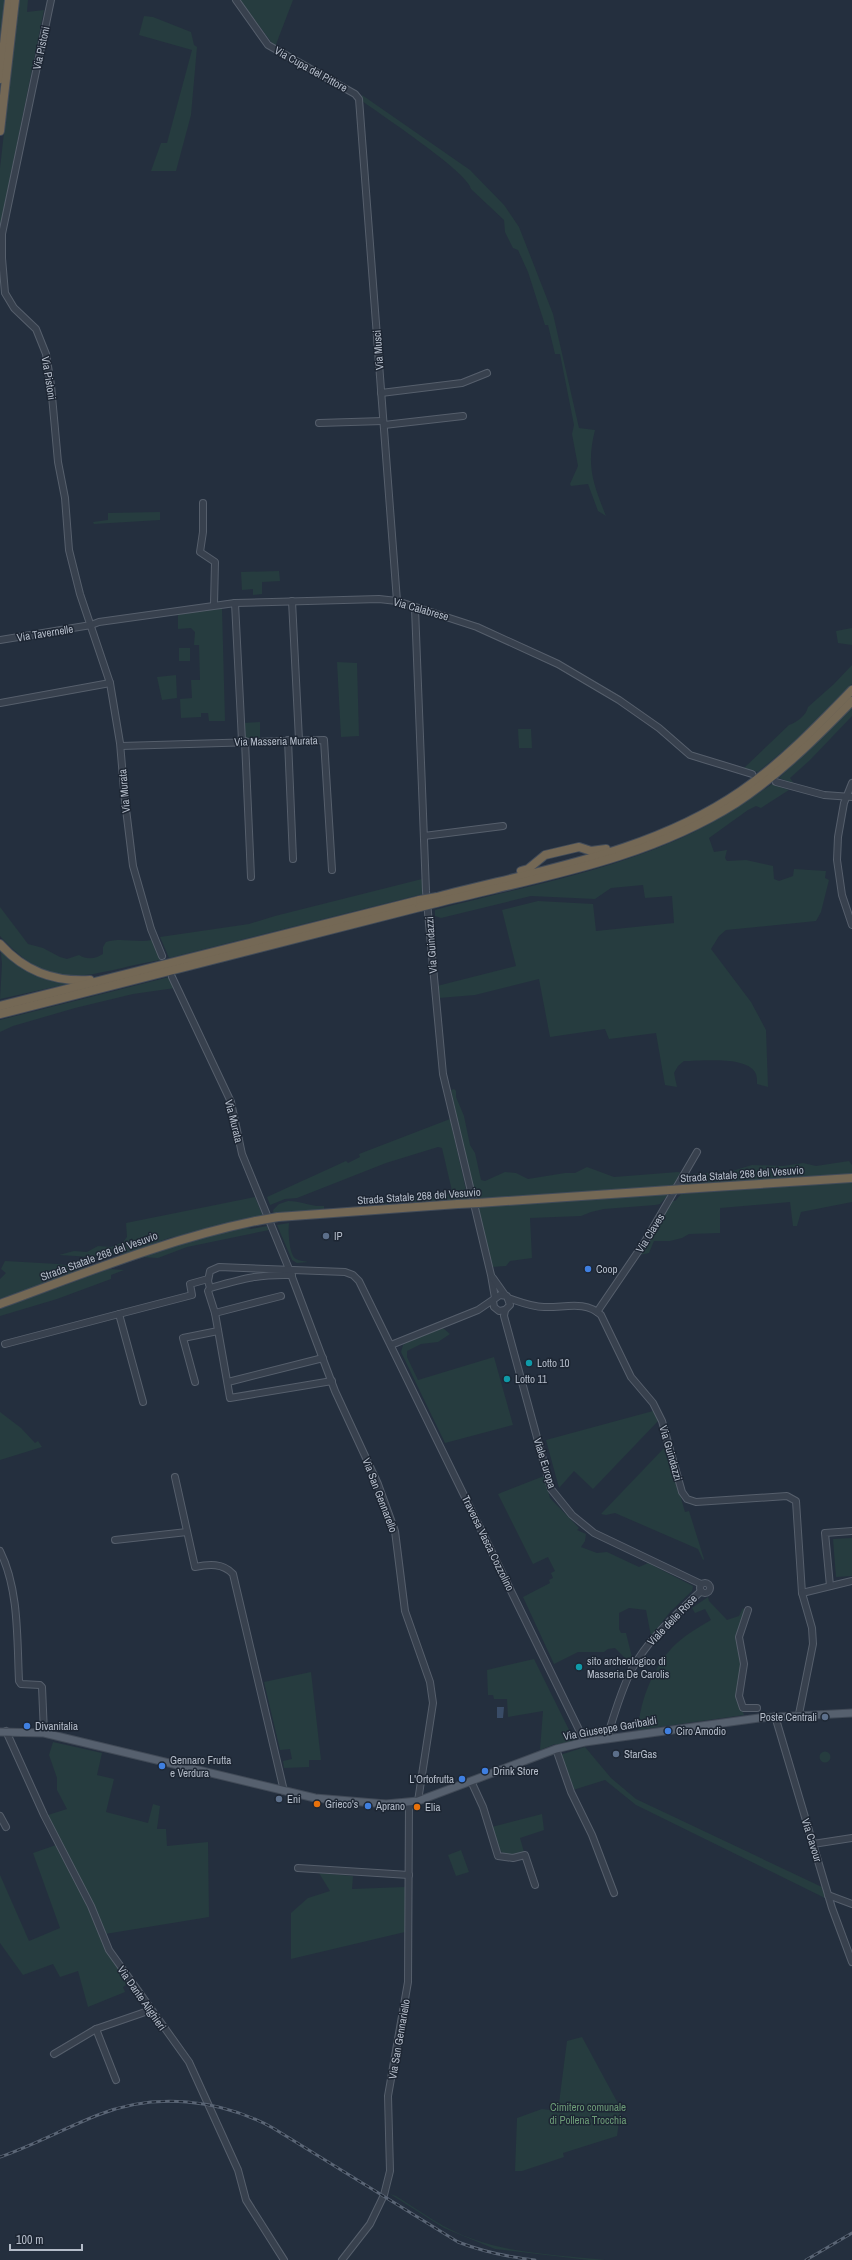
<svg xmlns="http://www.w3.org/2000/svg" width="852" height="2260" viewBox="0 0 852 2260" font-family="'Archivo Narrow',sans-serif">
<rect width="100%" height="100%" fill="#242f3e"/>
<g fill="#263c3f">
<polygon points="0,0 5,0 0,44"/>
<polygon points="19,0 28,0 27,12 44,10 0,228 0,168"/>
<polygon points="240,0 293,0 275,47"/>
<polygon points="144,16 153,17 191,32 194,45 197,47 191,115 176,171 151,171 161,143 167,143 192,50 139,35"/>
<path d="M 362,95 L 470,170 L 504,205 L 519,227 L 553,314 L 579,428 L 595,430 C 586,466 593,483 606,516 L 598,511 L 588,484 L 571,486 L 570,484 L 578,466 L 572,434 L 574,425 L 560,354 L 555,354 L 548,325 L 545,325 L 528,272 L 518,250 L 513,248 L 505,232 L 504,220 L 471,189 C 469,173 380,114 362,101 Z"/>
<polygon points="160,512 160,520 94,524 93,522 108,520 108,513"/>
<polygon points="279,571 280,581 262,582 262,594 253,595 253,589 242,590 241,572"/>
<polygon points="222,608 225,721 209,721 208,713 201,713 201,717 181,718 180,699 192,698 191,680 200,680 199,645 194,645 195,632 191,628 178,629 178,614"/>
<polygon points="852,628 852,645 838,643 836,631"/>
<rect x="179" y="648" width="11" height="13"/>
<polygon points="337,662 357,663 359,736 341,737"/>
<path d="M 852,665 L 852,684 L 793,743 L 758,772 L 744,768 L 789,725 C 797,722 806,716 808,707 L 834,684 Z"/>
<polygon points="176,675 177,698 162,700 157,677"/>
<polygon points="852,707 852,716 810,760 790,778 794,784 779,778"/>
<polygon points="260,722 260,738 243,739 243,723"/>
<polygon points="518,729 531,729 532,748 519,748"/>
<path d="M 772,784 L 789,790 L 761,808 L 756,806 L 748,810 L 709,838 L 714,852 L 727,850 L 725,858 L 727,861 L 746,860 L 773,866 L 774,879 L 779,881 L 793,876 L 794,869 L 826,871 L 825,878 L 829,880 L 821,912 L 816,921 L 726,930 L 719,936 L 711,949 L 751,1002 L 766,1030 L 768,1087 L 757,1084 C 757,1080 757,1075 755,1072 C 745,1056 702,1061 684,1061 L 678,1066 L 674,1073 L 677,1087 L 665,1085 L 656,1033 L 609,1039 L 605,1029 L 550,1037 L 539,979 L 475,995 L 439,998 L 437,986 L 516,966 L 502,910 L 538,901 L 593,904 L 596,931 L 674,923 L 672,896 L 645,898 L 643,885 L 611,888 L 595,899 L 531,896 L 441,918 L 435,916 L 435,910 C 513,889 598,874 672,842 C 708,827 740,806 772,784 Z"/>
<polygon points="422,879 423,894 169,958 160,937 249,924 275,916"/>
<path d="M 0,907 L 28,944 L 43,948 L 60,957 L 67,959 L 79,955 C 87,960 95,959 103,954 L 103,947 L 106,942 C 121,937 136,943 152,940 L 160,960 C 89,972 56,998 0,936 Z"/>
<polygon points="0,945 18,962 72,983 0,999 2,964"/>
<polygon points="169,977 175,988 133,994 75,1008 13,1026 0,1032 0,1020"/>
<polygon points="454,1089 456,1091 456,1097 464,1116 470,1145 475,1153 481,1180 485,1181 505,1172 516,1173 528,1179 565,1173 575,1173 587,1167 614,1177 678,1172 681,1173 677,1186 475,1199 451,1090"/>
<polygon points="450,1119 468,1199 378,1204 392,1200 451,1194 452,1191 442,1148 438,1147 386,1163 297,1198 285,1199 270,1205 267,1197 346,1161 348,1163 360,1157 359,1154"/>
<polygon points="849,1161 852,1165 852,1174 681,1186 690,1174 729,1172 752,1165 783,1166 803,1163 816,1166"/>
<polygon points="852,1182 852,1202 801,1212 797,1226 793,1226 790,1202 720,1208 720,1233 689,1234 682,1238 670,1241 654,1241 649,1253 639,1255 671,1201 675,1201 681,1194"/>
<polygon points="669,1194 660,1204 655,1205 604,1209 591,1212 581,1216 530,1218 532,1258 510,1261 506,1266 492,1267 477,1207"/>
<polygon points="255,1197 263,1216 169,1238 129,1253 92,1257 59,1255 74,1251 87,1252 98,1246 111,1247 123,1242 127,1237 126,1223"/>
<path d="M 288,1201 C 301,1201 311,1207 324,1206 L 324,1209 L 274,1215 L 273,1210 L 279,1204 Z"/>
<path d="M 289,1223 C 288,1231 289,1255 296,1259 C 300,1261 305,1261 308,1262 L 297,1263 L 292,1260 L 277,1225 Z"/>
<polygon points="267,1226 269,1230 187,1247 158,1258 142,1257 193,1239 245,1227 251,1229"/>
<polygon points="5,1261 58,1264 86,1268 0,1299 0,1279 6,1273 1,1269"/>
<polygon points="109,1269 124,1270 111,1275 111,1279 57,1299 0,1316 0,1309"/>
<polygon points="443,1328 450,1334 438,1342 421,1344 407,1351 407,1357 418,1380 494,1357 513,1425 445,1443 401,1352 403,1345 407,1342"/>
<polygon points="653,1411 658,1421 593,1489 574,1471 559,1488 546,1440"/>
<polygon points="0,1412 21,1428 35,1443 38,1441 42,1447 0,1460"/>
<polygon points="666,1446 685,1512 689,1511 704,1559 703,1560 698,1549 615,1513 606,1515 601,1514"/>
<polygon points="544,1476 550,1498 579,1528 577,1530 586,1534 585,1541 581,1547 597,1553 607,1552 639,1567 648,1563 693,1586 692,1591 670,1612 651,1636 646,1610 629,1608 619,1613 619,1629 621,1633 626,1633 633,1661 631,1664 615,1648 608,1649 604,1652 578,1652 554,1664 523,1597 550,1583 549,1580 553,1578 551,1573 555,1571 548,1557 533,1564 498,1494"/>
<polygon points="852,1538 852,1576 836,1577 833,1539"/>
<path d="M 708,1597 L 709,1601 L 727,1620 L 739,1616 L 743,1608 L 745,1611 L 737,1635 L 742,1667 L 742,1709 L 744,1715 L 638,1730 C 640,1700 654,1664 677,1643 C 687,1634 699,1627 711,1620 L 705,1609 L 695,1613 L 692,1608 Z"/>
<polygon points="534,1659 575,1742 556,1746 555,1744 540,1750 543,1711 508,1717 507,1699 494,1699 493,1695 488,1695 487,1670"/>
<polygon points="311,1672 321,1760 309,1760 309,1767 284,1768 283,1761 292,1759 290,1749 280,1750 264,1682"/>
<polygon points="53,1742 102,1753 97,1775 114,1779 106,1812 148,1823 153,1804 160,1806 157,1829 166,1829 167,1846 208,1842 209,1917 105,1934 91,1902 48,1815 67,1809 57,1790 57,1778 49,1755"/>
<polygon points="585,1747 611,1778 636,1799 824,1888 827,1899 636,1805 605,1780 573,1790 560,1755"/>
<circle cx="825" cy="1757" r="5.5"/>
<path d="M 542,1814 L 544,1830 L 520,1838 L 524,1852 C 498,1859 498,1850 492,1827 Z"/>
<polygon points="56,1845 86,1903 109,1955 129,1983 123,1987 125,1992 88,2007 78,1971 60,1977 53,1964 23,1975 0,1943 0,1875 29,1941 60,1928 33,1853"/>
<polygon points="461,1850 469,1872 456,1876 448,1855"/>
<polygon points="319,1873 353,1876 352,1889 405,1887 405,1932 291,1959 291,1913 308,1898 330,1891"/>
<polygon points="582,2037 621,2109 617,2136 563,2153 564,2157 522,2171 515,2171 517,2118 542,2109 558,2111 567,2041"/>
<path d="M 390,2194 L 396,2196 C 420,2211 445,2230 473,2239 C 512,2254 563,2255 605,2260 L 588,2260 L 495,2249 L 444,2228 Z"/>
</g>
<polygon fill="#394c67" points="497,1707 504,1707 503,1718 497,1718"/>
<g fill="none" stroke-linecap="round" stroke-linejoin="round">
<defs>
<g id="minor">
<polyline points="51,0 2,234 2,258 5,293 14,308 36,329 46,354 51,385 58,462 65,498 69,550 80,594 110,683 120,743 125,801 133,866 151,929 162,956"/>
<polyline points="236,0 268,45 355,94 359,99 397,601"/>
<polyline points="381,393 462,383 487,373"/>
<polyline points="319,423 383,421"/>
<polyline points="384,425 463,416"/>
<polyline points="203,503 203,532 200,552 215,562 214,605"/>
<polyline points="292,601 299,740"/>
<polyline points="235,603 242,741"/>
<polyline points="415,608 426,891 443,1074 491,1275 495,1298"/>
<polyline points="0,640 91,625 99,622 235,603 379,599 397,601 477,627 558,664 619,700 659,728 690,755 752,774"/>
<polyline points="0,703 110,683"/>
<polyline points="288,740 293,859"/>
<polyline points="245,741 251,877"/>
<polyline points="121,746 324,740 332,870"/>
<polyline points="776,782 824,795 852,797"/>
<polyline points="852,783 844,803 838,837 837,860 842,895 852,925"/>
<polyline points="424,836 503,826"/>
<polyline points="172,977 231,1102 242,1154 289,1269 335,1391 378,1484 395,1531 405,1611 430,1682 433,1703 418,1801"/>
<path d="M 292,1275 C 258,1274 242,1279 210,1288 L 208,1291 L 215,1313 L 230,1398 L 332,1381"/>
<polyline points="493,1278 505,1295"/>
<polyline points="210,1288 208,1281 210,1271 219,1267 345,1272 353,1275 359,1281 585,1742"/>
<path d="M 508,1298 C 520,1302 532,1307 544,1307 C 564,1308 585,1300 601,1315 L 631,1377 L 653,1403 L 662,1421 L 682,1492 L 687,1499 L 696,1502 L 787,1496 L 796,1501 L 802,1593 L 812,1628 L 813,1644 L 799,1714"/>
<polyline points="505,1310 504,1316 551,1489 572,1515 594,1533 701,1584"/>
<polyline points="597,1312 644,1243 697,1152"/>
<polyline points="215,1313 281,1296"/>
<polyline points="5,1344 119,1314"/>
<polyline points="391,1345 478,1310 500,1295 507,1296 510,1305 505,1310 499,1311 494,1307 493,1301"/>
<polyline points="195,1382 183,1338 218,1331"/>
<polyline points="228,1382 323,1358"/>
<polyline points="143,1402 119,1314 192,1295 190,1284 208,1279"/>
<path d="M 175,1477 L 195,1567 C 209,1564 223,1563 233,1574 L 284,1791"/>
<polyline points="115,1540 187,1532"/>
<path d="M 0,1551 C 19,1589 17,1639 19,1681 L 21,1684 L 40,1685 L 42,1687 L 44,1733"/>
<circle cx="705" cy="1588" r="5"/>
<polyline points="830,1586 825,1533 852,1531"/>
<polyline points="802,1593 852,1581"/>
<polyline points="748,1610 739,1637 744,1664 739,1696 743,1708 757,1708"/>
<polyline points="775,1716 832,1908 852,1962"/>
<polyline points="6,1731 44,1815 91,1906 109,1950 189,2062 238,2170 246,2200 284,2260"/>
<path d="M 607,1738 C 614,1715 621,1690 632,1669 C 649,1638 676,1615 701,1591"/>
<polyline points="556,1749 571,1792 592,1835 614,1893"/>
<polyline points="471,1781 483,1807 498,1856 513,1858 525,1855 535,1885"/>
<polyline points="0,1816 6,1827"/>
<polyline points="813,1844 852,1838"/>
<polyline points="298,1868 409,1875"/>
<polyline points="828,1895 852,1904"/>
<polyline points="54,2054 96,2029"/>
<polyline points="116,2080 96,2029 151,2010"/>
<polyline points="342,2260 370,2224 384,2195 390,2171 388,2096 408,1982 409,1803"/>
</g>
<polyline id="major" points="0,1732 44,1733 315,1798 386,1804 418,1801 556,1749 585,1742 759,1718 852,1713"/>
<g id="highway">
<polyline points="0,79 9,0"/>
<polyline points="0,131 15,0"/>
<polyline points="521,871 528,869 545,855 579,847 591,851 606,849"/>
<path d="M 437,897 C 540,870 651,853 741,791 C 782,763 817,726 852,690"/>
<path d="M 436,903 C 539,877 646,860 736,803 C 779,775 816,738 852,701"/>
<path d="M 0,944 C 24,971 53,982 90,980"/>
<polyline points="0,1006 420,900"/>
<polyline points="0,1014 420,907"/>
<polyline points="683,1189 852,1178"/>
<polyline points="478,1203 670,1190"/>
<polyline points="278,1217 458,1204"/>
<path d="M 0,1304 C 85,1273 168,1239 256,1221"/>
</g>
</defs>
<use href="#minor" stroke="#565f6c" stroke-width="8"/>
<use href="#major" stroke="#414a57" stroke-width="9"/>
<use href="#highway" stroke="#434c59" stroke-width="10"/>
<use href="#minor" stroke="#38414e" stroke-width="6"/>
<use href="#major" stroke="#56606e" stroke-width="7"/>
<use href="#highway" stroke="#746855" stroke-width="8"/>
<defs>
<g id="rail">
<path d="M 0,2157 C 34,2145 65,2128 98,2115 C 155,2092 220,2099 273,2128 L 458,2242 C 484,2252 508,2257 535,2260"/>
<polyline points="806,2260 852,2233"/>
</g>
</defs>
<use href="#rail" stroke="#5a6575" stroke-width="3"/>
<use href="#rail" stroke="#1d2633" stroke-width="1.5" stroke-dasharray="4.5" stroke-linecap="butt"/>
<defs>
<g id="highway-bridge">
<polyline points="420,900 437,897"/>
<polyline points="420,907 436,903"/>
<polyline points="670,1190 683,1189"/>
<polyline points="458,1204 478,1203"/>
<polyline points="256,1221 278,1217"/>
</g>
</defs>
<use href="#highway-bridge" stroke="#434c59" stroke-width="10" stroke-linecap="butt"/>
<use href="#highway-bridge" stroke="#746855" stroke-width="8"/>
</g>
<g fill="#5c6f8a" stroke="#1d2633" stroke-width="1.5">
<circle cx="326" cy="1236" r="4"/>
<circle cx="825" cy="1717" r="4"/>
<circle cx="616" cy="1754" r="4"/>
<circle cx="279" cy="1799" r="4"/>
</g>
<g fill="#3f7fe0" stroke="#1d2633" stroke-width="1.5">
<circle cx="588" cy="1269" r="4"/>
<circle cx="27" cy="1726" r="4"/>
<circle cx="668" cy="1731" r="4"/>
<circle cx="162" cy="1766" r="4"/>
<circle cx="485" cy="1771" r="4"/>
<circle cx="462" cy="1779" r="4"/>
<circle cx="368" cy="1806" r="4"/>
</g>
<g fill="#0f9aa8" stroke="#1d2633" stroke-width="1.5">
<circle cx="529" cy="1363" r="4"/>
<circle cx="507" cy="1379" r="4"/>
<circle cx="579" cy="1667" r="4"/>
</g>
<g fill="#e8710a" stroke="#1d2633" stroke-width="1.5">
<circle cx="317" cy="1804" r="4"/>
<circle cx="417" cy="1807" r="4"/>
</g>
<g text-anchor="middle" stroke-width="3" stroke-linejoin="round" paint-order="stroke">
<g font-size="11" fill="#b4bcc9" stroke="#1d2633">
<text transform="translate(41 48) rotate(-78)" y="4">Via Pistoni</text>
<text transform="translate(311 69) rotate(29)" y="4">Via Cupa del Pittore</text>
<text transform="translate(378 350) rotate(-94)" y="4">Via Musci</text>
<text transform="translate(49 378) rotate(81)" y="4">Via Pistoni</text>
<text transform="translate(421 609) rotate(16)" y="4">Via Calabrese</text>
<text transform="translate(45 633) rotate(-9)" y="4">Via Tavernelle</text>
<text transform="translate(276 741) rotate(-1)" y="4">Via Masseria Murata</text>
<text transform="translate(124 791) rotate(-95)" y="4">Via Murata</text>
<text transform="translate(431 945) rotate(-94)" y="4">Via Guindazzi</text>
<text transform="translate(234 1121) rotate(76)" y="4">Via Murata</text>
<text transform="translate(742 1174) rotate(-4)" y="4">Strada Statale 268 del Vesuvio</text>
<text transform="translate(419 1196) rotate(-4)" y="4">Strada Statale 268 del Vesuvio</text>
<text transform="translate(650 1233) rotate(-58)" y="4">Via Claves</text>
<text transform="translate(99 1256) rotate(-20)" y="4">Strada Statale 268 del Vesuvio</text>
<text transform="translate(671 1453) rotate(74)" y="4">Via Guindazzi</text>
<text transform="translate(545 1463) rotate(73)" y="4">Viale Europa</text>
<text transform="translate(380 1495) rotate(69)" y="4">Via San Gennarello</text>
<text transform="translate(488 1543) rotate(64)" y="4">Traversa Vasca Cozzolino</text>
<text transform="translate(672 1620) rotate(-46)" y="4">Viale delle Rose</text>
<text transform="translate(610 1728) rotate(-10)" y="4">Via Giuseppe Garibaldi</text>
<text transform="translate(812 1840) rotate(73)" y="4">Via Cavour</text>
<text transform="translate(142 1998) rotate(55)" y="4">Via Dante Alighieri</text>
<text transform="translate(399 2039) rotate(-80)" y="4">Via San Gennariello</text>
</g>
<g font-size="11" fill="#b4bcc9" stroke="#1d2633" text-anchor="start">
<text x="334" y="1240">IP</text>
<text x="596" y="1273">Coop</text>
<text x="537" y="1367">Lotto 10</text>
<text x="515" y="1383">Lotto 11</text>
<text x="587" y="1665">sito archeologico di<tspan x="587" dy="13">Masseria De Carolis</tspan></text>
<text x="817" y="1721" text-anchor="end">Poste Centrali</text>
<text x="35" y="1730">Divanitalia</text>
<text x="676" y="1735">Ciro Amodio</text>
<text x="624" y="1758">StarGas</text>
<text x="170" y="1764">Gennaro Frutta<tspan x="170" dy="13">e Verdura</tspan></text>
<text x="493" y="1775">Drink Store</text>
<text x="454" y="1783" text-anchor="end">L'Ortofrutta</text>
<text x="287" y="1803">Eni</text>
<text x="325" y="1808">Grieco's</text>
<text x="376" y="1810">Aprano</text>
<text x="425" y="1811">Elia</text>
</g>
<g font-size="11" fill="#6b9a76" stroke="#1d2633">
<text x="588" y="2111">Cimitero comunale<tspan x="588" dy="13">di Pollena Trocchia</tspan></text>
</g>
</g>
<path d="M10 2244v6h72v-6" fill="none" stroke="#b4bcc9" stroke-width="2"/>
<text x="16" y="2244" font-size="12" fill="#b4bcc9" stroke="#1d2633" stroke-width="3" paint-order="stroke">100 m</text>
</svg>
